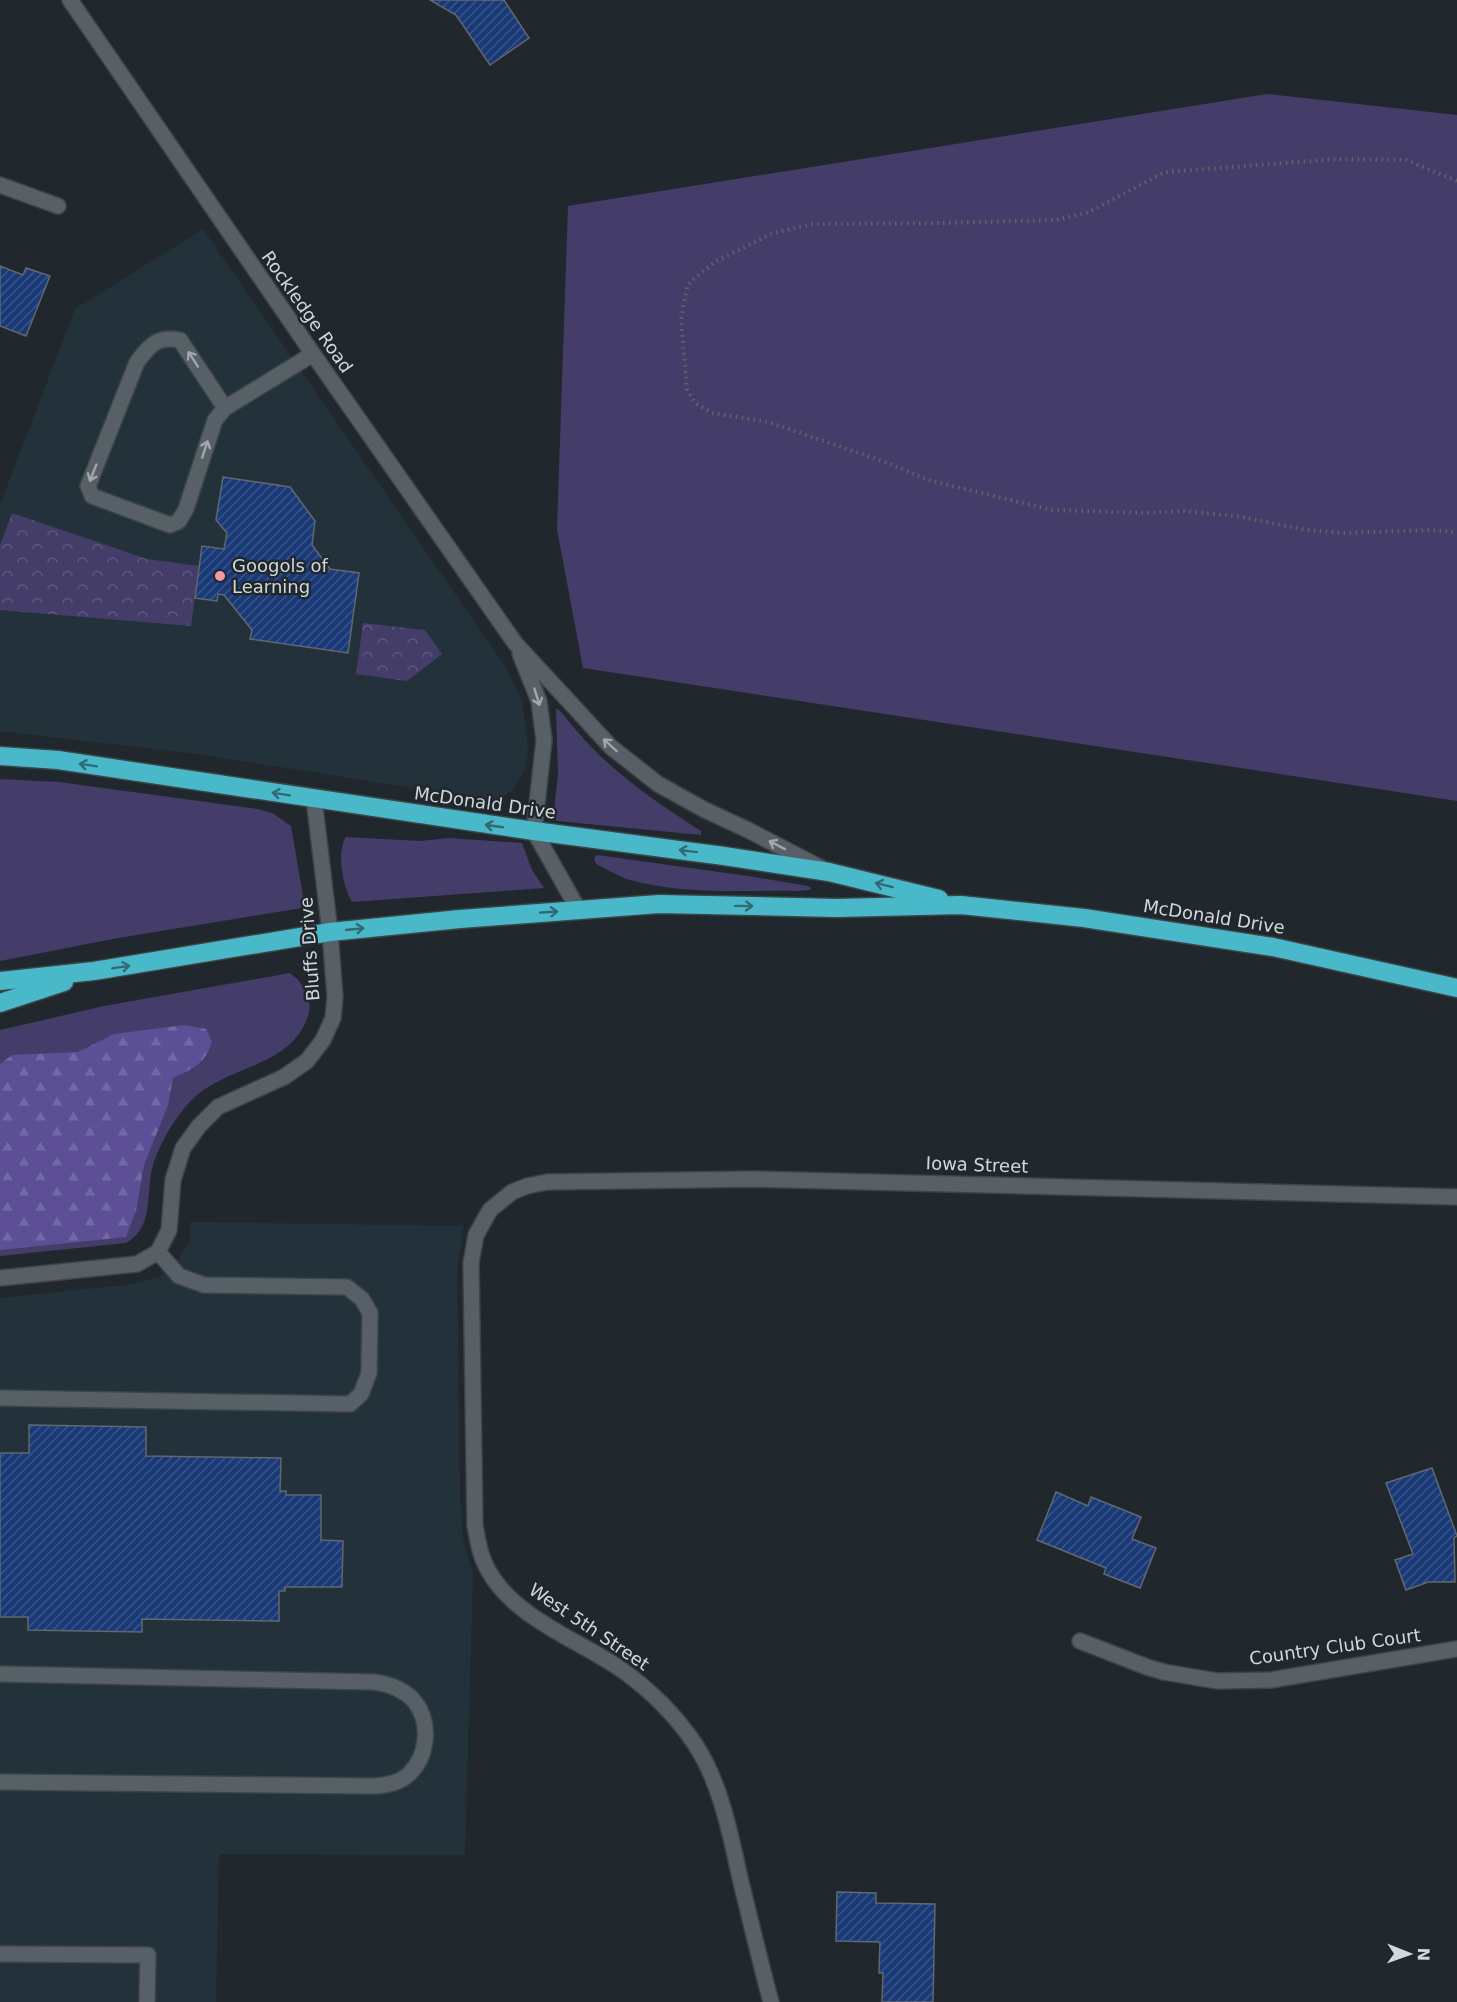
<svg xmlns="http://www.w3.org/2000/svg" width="1457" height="2002" viewBox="0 0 1457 2002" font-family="'DejaVu Sans',sans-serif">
<defs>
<pattern id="forest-firs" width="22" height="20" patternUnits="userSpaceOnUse" patternTransform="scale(1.5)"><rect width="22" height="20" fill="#5c4f96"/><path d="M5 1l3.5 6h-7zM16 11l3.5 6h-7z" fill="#7268a4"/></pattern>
<pattern id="park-crowns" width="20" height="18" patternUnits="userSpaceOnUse" patternTransform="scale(1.5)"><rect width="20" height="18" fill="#443d6a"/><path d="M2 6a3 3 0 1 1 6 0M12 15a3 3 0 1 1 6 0" fill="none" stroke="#5e587f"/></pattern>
<pattern id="building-hatch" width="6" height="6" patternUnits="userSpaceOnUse" patternTransform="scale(1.5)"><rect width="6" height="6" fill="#1a3977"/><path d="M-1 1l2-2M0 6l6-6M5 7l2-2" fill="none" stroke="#3a558a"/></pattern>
</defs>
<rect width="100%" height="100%" fill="#20282d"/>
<g fill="#23323a">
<polygon points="203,229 507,669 522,701 528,751 524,771 512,791 495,801 198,754 0,731 0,505 75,309"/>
<polygon points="190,1222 463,1226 457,1275 460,1494 463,1539 473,1573 465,1855 219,1854 216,2002 0,2002 0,1298 126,1285 160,1277 177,1262 190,1241"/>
</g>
<g fill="#443d6a">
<polygon points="1267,94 1457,115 1457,801 583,668 557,529 568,206"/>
<path d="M 556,708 L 562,713 C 603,766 645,795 701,831 L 701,835 L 557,821 L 554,818 L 554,811 L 558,773 Z"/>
<polygon points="0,779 59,782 258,809 272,813 291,826 304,902 302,908 118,938 0,961"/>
<path d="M 346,837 L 420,841 L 449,838 L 522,843 L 532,870 L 544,888 L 352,902 C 343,887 336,853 346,837 Z"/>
<path d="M 597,855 L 748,876 L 808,886 L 811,888 L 810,890 L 798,891 C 743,890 684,895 630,880 C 619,877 607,869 596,864 L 594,858 Z"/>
<path d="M 290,973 C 302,982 312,996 309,1012 C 296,1065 232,1065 196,1096 C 177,1113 161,1141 153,1165 C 145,1192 155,1227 126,1243 L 0,1256 L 0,1030 L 104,1006 Z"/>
</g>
<path fill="url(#forest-firs)" d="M 184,1025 L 206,1029 L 212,1042 C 204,1065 194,1068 173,1078 L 168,1105 L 144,1165 L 136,1211 L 126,1237 L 0,1250 L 0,1064 L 12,1055 L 78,1052 L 114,1034 Z"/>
<g fill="url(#park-crowns)">
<polygon points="12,513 147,559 199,566 191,626 0,610 0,545"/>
<polygon points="363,623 425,630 442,654 407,681 356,674"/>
</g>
<g fill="url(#building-hatch)" stroke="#626770" stroke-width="1.5">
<polygon points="430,0 504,0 529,38 490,65 456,15"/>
<polygon points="0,266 23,275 26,268 50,276 26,336 0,326"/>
<polygon points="223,477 290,487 315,521 312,545 330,569 359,573 348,653 250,639 252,630 224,595 218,594 217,601 195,598 202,546 224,549 227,533 216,520"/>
<polygon points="29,1425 146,1427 146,1456 281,1458 280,1491 286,1491 286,1495 321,1495 321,1540 343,1541 342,1587 285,1587 285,1591 279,1591 279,1621 142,1619 142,1632 28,1630 28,1617 0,1617 0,1453 29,1453"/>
<polygon points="1432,1468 1457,1536 1454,1538 1455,1582 1428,1582 1406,1590 1395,1560 1413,1554 1386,1483"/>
<polygon points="1056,1492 1088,1506 1091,1497 1141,1517 1132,1539 1156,1548 1140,1588 1104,1574 1106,1568 1037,1540"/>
<polygon points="837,1892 876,1893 876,1903 935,1904 933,2002 882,2002 883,1973 879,1973 880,1942 836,1941"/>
</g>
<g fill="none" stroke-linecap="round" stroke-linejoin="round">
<defs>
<g id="minor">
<polyline points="70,0 313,354 515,643 611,747 658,784 705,810 748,830 823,869"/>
<polyline points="0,185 58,206"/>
<path d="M 225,408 L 180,340 C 157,336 150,345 137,362 L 88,486 L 92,496 L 170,525 L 179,521 L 186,509 L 215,420 L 225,408 L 313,354"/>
<polyline points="520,654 539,701 544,740 534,831 578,909"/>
<polyline points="0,1278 137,1264 158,1252 169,1230 173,1180 183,1148 199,1126 218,1107 284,1077 307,1061 323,1040 333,1018 335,997 330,932 314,799"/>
<polyline points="0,1398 350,1404 361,1394 369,1373 370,1313 362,1299 347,1287 204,1285 179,1276 158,1252"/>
<polyline points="1080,1641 1147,1667 1164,1672 1217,1681 1271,1680 1457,1649"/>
<path d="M 0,1674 L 374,1682 C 389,1684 405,1690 415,1702 C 431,1723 428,1756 409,1774 C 400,1783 387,1785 375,1786 L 0,1782"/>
<polyline points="0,1954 148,1955 147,2002"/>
<path d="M 771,2002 C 760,1961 750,1919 740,1878 C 730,1833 721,1784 695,1744 C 676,1716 650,1690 622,1670 C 579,1640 514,1618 488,1570 C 480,1556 478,1541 475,1526 L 471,1263 L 476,1235 L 490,1210 L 512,1192 L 527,1186 L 547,1182 L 756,1179 L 1457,1197"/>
</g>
<g id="highway">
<polyline points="0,756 58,760 534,831 724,856 829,872 939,899"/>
<polyline points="0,981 94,971 330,932 460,919 659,904 837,908 961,905 1084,918 1273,947 1457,988"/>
<polyline points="0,1003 64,982"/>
</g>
</defs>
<use href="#minor" stroke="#3d4448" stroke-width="18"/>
<use href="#highway" stroke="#3d4448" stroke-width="21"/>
<polyline stroke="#5e6569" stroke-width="4" stroke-dasharray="1.5 4.5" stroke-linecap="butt" points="1457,181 1406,160 1338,159 1165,172 1089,212 1057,220 944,223 811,224 771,234 716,261 691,281 687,287 681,319 687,389 695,403 712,413 768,422 888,463 928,480 1052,510 1147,513 1184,511 1236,516 1307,530 1342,533 1431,530 1457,532"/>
<use href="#minor" stroke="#576066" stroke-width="15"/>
<use href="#highway" stroke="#49b9c9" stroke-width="18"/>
</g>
<defs><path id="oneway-shaft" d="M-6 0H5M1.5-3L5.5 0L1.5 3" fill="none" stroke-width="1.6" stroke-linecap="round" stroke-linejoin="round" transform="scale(1.5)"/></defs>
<g stroke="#a1a7ac">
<use href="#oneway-shaft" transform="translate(193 359) rotate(-123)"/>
<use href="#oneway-shaft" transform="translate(205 449) rotate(-72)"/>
<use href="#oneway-shaft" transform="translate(93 473) rotate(112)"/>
<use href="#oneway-shaft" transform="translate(537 697) rotate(73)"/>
<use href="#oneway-shaft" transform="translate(610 745) rotate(-137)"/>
<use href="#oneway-shaft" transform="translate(777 845) rotate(-153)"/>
</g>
<g stroke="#326973">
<use href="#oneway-shaft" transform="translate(88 765) rotate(-171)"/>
<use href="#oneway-shaft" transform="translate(281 794) rotate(-171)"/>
<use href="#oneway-shaft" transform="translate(494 826) rotate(-172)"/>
<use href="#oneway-shaft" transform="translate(688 851) rotate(-173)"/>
<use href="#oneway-shaft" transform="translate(884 885) rotate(-166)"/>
<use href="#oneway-shaft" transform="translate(744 906) rotate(1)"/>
<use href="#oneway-shaft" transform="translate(549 912) rotate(-4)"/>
<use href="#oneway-shaft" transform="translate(355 929) rotate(-6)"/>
<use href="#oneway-shaft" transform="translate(121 967) rotate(-9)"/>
</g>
<circle fill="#f49aa6" stroke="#20282d" stroke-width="2" cx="220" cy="576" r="6"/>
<g text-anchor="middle" stroke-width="5" stroke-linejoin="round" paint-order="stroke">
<g font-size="18" fill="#d2d7da" stroke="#20282d">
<text transform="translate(307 312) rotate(55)" y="6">Rockledge Road</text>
<text transform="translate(485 803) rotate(8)" y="6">McDonald Drive</text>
<text transform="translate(1214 917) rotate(9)" y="6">McDonald Drive</text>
<text transform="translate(310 949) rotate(-94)" y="6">Bluffs Drive</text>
<text transform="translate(977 1165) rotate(2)" y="6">Iowa Street</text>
<text transform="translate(589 1627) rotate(34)" y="6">West 5th Street</text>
<text transform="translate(1335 1647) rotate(-8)" y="6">Country Club Court</text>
</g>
<g font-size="18" fill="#d2d7da" stroke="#20282d" text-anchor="start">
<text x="232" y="572">Googols of<tspan x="232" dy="21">Learning</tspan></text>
</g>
</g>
<g transform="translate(1409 1954) rotate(91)" stroke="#20282d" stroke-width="4.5" paint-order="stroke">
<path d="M0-4.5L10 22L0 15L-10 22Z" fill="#d2d7da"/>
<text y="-9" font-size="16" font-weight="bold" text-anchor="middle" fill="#d2d7da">N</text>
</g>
</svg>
